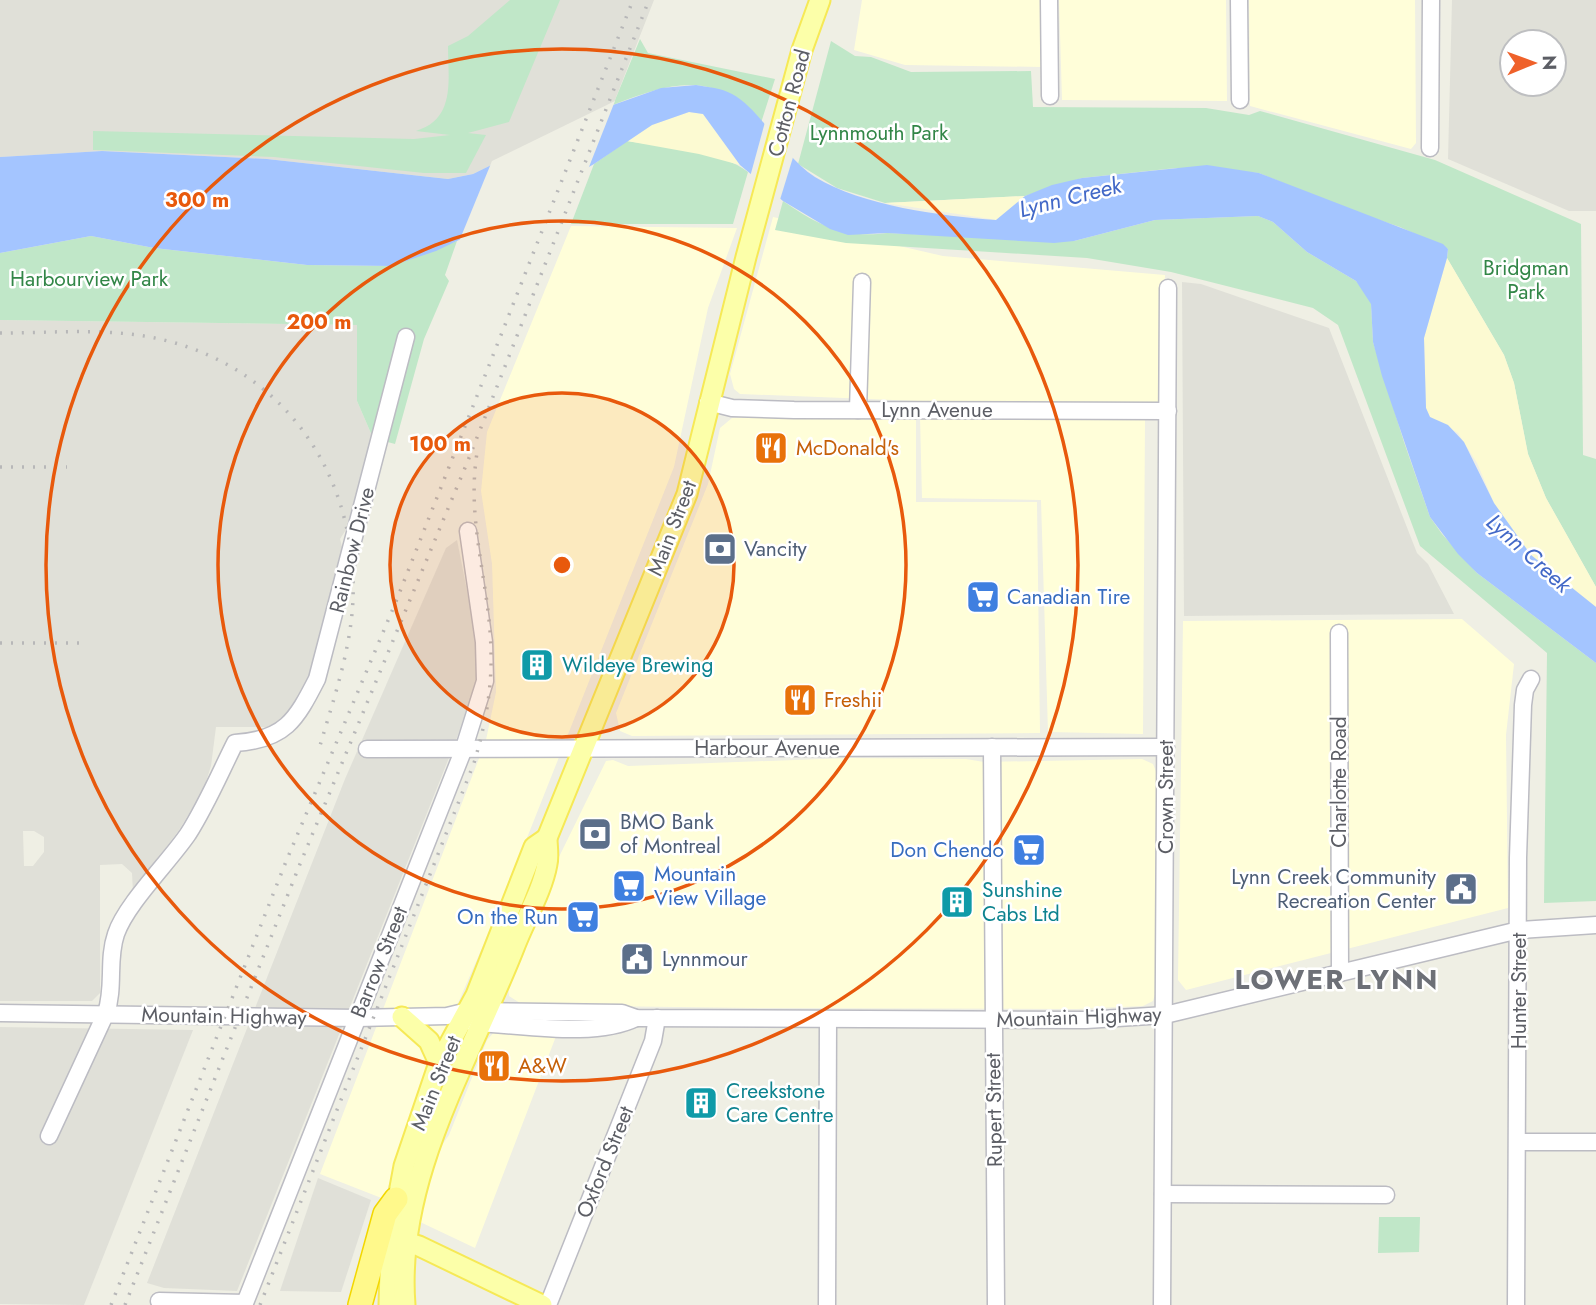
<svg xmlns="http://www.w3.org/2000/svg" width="1596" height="1305" viewBox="0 0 1596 1305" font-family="Jost,sans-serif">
<rect width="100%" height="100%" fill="#efefe4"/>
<g fill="#fffed9">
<polygon points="862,0 1043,0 1043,67 905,65 854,50"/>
<polygon points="1059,0 1226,0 1227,101 1062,100"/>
<polygon points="1249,0 1415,0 1416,143 1411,149 1250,106"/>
<polygon points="773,217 943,256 1165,275 1160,404 944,402 740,394 734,389 730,374"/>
<polygon points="571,226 737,228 708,308 674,467 498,911 423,1084 384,1199 320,1174 486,740 496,692 492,564 481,491 487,432"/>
<polygon points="773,416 916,416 916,502 1037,502 1040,733 632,736 620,731 616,713 708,484 720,428 732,418"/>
<polygon points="920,417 1145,420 1143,734 1048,732 1041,500 922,498"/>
<polygon points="1462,619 1514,664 1506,735 1508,908 1186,990 1178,980 1183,621"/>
<polygon points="849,758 966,759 984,762 1142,759 1153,764 1157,774 1156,991 1153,1001 1143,1006 1076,1009 754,1008 523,1005 509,996 508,983 558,859 606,761 613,760 628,766"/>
<polygon points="496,1030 558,1031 475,1248 418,1221 438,1151 449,1135 487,1040"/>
</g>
<g fill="#e0e0d8" fill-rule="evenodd">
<polygon points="0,0 654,0 613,105 473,174 448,179 267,159 102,151 0,157"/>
<path d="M 1452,0 L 1596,0 L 1596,211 L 1569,211 L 1448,159 ZM 1512,42 L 1554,42 L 1554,84 L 1512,84 Z"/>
<polygon points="1182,282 1201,284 1329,328 1417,553 1428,564 1454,614 1184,616"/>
<path d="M 0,320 L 357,325 L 357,401 L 373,438 L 354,517 L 340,539 L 344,555 L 320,658 L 299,704 L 276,727 L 216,727 L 211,766 L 203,791 L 179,830 L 133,893 L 132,873 L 122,864 L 100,865 L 100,993 L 92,1001 L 0,1001 ZM 23,831 L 34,831 L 44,837 L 44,852 L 33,866 L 24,866 Z"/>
<polygon points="457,540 483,672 237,1291 164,1288 147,1283 345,779 446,548"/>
<polygon points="0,1027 193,1030 84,1305 0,1304"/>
<polygon points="318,1178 371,1200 341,1292 280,1291"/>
</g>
<g fill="#c0e7c8">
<path d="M 510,0 L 560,0 L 509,122 L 468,133 L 486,135 L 466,173 L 424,173 L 274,157 L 93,150 L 93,131 L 414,139 L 450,135 L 416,131 C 456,119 448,80 448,46 L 468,36 Z"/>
<path d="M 640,39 L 648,53 L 775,79 L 761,123 C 714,69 673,82 613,105 Z"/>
<polygon points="831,41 855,56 871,57 911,72 1031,71 1033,107 1206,108 1249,115 1260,111 1435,160 1581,224 1583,455 1596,459 1596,587 1546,498 1528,454 1514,383 1504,355 1447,258 1448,249 1400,227 1346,209 1259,173 1176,168 1082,178 1025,196 885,203 837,188 798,164"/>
<path d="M 627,141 C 661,146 722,151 748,172 L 733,224 L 571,224 L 594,164 Z"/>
<path d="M 783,201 C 816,224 845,239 887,233 L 1074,241 L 1155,220 L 1258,216 L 1273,222 L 1307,252 L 1356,281 L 1365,292 L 1371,303 L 1373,342 L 1404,442 L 1430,517 L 1442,534 L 1477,573 L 1596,663 L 1596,901 L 1544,903 L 1547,653 L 1420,546 L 1338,325 L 1313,308 L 1171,272 L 1087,258 L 846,243 L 775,230 Z"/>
<polygon points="91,236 154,248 307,265 391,266 457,241 445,275 449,281 424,339 395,444 373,438 357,401 357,325 0,320 0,253"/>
<polygon points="1379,1217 1420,1217 1419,1252 1378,1253"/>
</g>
<g fill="#fcfad2">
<polygon points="689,112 703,114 740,165 699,154 627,141 652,125"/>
<polygon points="1025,196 997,220 885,203"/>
<polygon points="1447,258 1504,355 1514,383 1528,454 1546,498 1596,587 1596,607 1531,555 1494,503 1477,463 1458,433 1430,417 1426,408 1424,338"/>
</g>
<path fill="#a4c5ff" d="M 696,85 C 708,87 721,88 732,94 C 762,110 783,157 815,177 C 863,206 941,216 996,220 L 1025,196 L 1052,185 L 1082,178 L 1207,165 L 1259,173 L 1443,244 L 1448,249 L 1447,258 L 1424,338 L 1426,408 L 1430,417 L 1448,425 L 1464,442 L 1494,503 L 1531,555 L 1596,607 L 1596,663 L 1477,573 L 1458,554 L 1430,517 L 1382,376 L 1373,342 L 1371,304 L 1356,281 L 1307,252 L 1273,222 L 1258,216 L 1155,220 L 1074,241 L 1054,243 L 887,233 L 848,235 L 830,229 L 783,201 L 740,165 L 703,114 L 689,112 L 652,125 L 594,164 L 486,227 L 436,251 L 391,266 L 307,265 L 154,248 L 91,236 L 0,253 L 0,157 L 102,151 L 267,159 L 448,179 L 473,174 L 613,105 L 661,88 Z"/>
<g fill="#efefe4">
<polygon points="615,101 587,172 458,244 492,161"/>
<polygon points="765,122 794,154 779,203 750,177"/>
</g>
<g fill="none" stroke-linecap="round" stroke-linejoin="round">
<defs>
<g id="minor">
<polyline points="1049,0 1050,96"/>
<polyline points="1239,0 1240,100"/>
<polyline points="1430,148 1431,0"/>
<polyline points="708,402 732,408 794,410 1168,411"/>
<polyline points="858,410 862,282"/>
<polyline points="1339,633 1340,973"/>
<polyline points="992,747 996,1305"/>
<polyline points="367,749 1166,747"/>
<polyline points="0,1013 357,1018 447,1016 468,1011 622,1013 636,1018 1086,1020 1165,1015 1519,930 1596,925"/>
<path d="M 473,1023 C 521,1024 593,1039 636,1018"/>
<path d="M 49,1136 L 106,1013 C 115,987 107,960 116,934 C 126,904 169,862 188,834 C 206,806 220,773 235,743 C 285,740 296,720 317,679 L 406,337"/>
<polyline points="1518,1142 1596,1142"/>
<polyline points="1163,1194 1386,1195"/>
<polyline points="159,1301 245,1303 463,751 485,681 484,642 468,531"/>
<polyline points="548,1305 653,1041 657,1018"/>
<polyline points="827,1305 828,1019"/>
<polyline points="1162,1305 1168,288"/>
<polyline points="1516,1305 1518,858 1523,705 1525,690 1531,679"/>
</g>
<g id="major">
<polyline points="402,1017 429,1041 439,1063"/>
<polyline points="396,1246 406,1242 419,1246 542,1305"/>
<polyline points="389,1305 391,1236 404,1166 439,1063 476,995 534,847 547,838"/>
<path d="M 405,1305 C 395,1178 469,1062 514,948 C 524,921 542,892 547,864 C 549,856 547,846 547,838 L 687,494 L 746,257 L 802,50 L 820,0"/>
</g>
<polyline id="highway" points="360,1305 385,1214 396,1199"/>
</defs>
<use href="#minor" stroke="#bcbcc3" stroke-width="19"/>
<use href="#major" stroke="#f6e956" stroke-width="23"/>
<use href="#highway" stroke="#f3d700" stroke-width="26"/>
<use href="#minor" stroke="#fff" stroke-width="16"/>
<use href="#major" stroke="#fcffa9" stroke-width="19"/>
<use href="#highway" stroke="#fff98b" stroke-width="23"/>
<g stroke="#b7b7b8" stroke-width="3.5" stroke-dasharray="2 9" stroke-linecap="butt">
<path d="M 0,333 C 53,333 111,327 164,340 C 286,370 357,476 353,599 C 351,650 333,701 319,749"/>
<polyline points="0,467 67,467"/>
<polyline points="0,643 80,643"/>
<polyline points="111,1305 285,864 395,604 633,0"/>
<polyline points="125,1305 300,864 467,463 649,0"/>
<path d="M 260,1305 L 474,763 C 485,726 492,690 491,652 C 490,584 466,522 477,453"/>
</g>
</g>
<circle cx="562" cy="565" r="172" fill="#e8590c" fill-opacity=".12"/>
<g fill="none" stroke="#e8590c" stroke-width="3.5">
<circle cx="562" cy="565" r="172"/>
<circle cx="562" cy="565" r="344"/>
<circle cx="562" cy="565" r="516"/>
</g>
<defs>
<symbol id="restaurant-square" viewBox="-11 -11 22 22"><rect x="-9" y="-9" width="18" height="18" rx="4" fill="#e8710a" stroke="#fff"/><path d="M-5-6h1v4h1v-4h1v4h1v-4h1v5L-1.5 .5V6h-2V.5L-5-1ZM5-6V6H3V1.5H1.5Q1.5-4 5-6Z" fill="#fff"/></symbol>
<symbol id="bank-square" viewBox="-11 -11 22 22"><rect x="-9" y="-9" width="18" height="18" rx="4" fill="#5c6f8a" stroke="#fff"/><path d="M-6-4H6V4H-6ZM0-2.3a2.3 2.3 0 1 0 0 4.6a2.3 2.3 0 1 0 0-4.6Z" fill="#fff"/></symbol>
<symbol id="supermarket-square" viewBox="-11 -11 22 22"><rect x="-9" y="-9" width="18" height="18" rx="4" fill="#3f7fe0" stroke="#fff"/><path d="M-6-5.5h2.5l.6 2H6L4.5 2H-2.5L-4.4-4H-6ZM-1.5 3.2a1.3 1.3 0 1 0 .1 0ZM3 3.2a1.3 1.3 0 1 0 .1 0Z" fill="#fff"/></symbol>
<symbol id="building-square" viewBox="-11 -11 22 22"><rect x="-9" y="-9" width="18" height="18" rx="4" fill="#0f9aa8" stroke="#fff"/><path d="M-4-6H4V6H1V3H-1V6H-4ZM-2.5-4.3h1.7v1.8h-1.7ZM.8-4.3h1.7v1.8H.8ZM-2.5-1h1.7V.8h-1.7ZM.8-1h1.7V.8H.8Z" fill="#fff"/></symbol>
<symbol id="civic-square" viewBox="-11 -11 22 22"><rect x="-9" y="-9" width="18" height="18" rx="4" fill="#5c6f8a" stroke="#fff"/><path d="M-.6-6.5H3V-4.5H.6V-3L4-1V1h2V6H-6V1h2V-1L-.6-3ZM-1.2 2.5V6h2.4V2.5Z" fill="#fff"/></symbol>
</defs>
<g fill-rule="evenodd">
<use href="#restaurant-square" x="752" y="429" width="38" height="38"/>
<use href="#bank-square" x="701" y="530" width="38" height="38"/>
<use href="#supermarket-square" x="964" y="578" width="38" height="38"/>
<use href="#building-square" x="518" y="646" width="38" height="38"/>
<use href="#restaurant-square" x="781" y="681" width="38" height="38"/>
<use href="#bank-square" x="576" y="815" width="38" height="38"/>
<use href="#supermarket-square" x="1010" y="831" width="38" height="38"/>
<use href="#supermarket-square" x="610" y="867" width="38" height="38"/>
<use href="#civic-square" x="1442" y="870" width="38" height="38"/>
<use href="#building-square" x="938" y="883" width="38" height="38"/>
<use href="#supermarket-square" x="564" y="898" width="38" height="38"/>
<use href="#civic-square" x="618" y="940" width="38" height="38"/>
<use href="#restaurant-square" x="475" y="1047" width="38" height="38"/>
<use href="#building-square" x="682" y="1084" width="38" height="38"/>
</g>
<g text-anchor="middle" stroke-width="5" stroke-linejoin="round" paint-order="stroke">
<g font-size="21" fill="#5c5e65" stroke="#fff">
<text transform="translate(789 103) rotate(-75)" y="7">Cotton Road</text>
<text x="937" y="417">Lynn Avenue</text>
<text transform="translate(672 528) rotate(-69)" y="7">Main Street</text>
<text transform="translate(352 550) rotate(-76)" y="7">Rainbow Drive</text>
<text x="767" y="755">Harbour Avenue</text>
<text transform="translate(1339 782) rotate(-90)" y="7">Charlotte Road</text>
<text transform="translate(1166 797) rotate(-90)" y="7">Crown Street</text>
<text transform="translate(379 962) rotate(-68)" y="7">Barrow Street</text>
<text transform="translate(1519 991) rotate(-90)" y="7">Hunter Street</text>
<text transform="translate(224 1016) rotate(1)" y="7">Mountain Highway</text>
<text transform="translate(1079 1017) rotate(-2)" y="7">Mountain Highway</text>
<text transform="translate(436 1083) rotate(-68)" y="7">Main Street</text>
<text transform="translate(994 1110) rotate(-91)" y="7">Rupert Street</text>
<text transform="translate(605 1162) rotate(-68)" y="7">Oxford Street</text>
</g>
<g font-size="21" fill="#328647" stroke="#fff">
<text x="879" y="140">Lynnmouth Park</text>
<text x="1526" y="275">Bridgman<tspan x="1526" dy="24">Park</tspan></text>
<text x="89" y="286">Harbourview Park</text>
</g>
<g font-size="21" fill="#c56008" stroke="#fff" text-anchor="start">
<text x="796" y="455">McDonald's</text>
<text x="824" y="707">Freshii</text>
<text x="518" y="1073">A&amp;W</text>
</g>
<g font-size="21" fill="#4e5e75" stroke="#fff" text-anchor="start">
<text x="744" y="556">Vancity</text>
<text x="620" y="829">BMO Bank<tspan x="620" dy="24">of Montreal</tspan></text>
<text x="1436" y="884" text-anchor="end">Lynn Creek Community<tspan x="1436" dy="24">Recreation Center</tspan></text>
<text x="662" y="966">Lynnmour</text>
</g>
<g font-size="21" fill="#366cbe" stroke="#fff" text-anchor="start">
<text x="1007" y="604">Canadian Tire</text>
<text x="1004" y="857" text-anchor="end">Don Chendo</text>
<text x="654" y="881">Mountain<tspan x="654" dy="24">View Village</tspan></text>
<text x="558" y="924" text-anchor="end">On the Run</text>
</g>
<g font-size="21" fill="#0d838f" stroke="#fff" text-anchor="start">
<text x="562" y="672">Wildeye Brewing</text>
<text x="982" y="897">Sunshine<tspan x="982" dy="24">Cabs Ltd</tspan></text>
<text x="726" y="1098">Creekstone<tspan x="726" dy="24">Care Centre</tspan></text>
</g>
<g font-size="23" font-style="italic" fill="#4268c7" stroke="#fff">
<text transform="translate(1070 197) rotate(-14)" y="8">Lynn Creek</text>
<text transform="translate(1529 553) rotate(42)" y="8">Lynn Creek</text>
</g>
<g font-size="28" font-weight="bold" letter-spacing="2" fill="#6d7077" stroke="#fff">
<text x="1337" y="989">LOWER LYNN</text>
</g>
</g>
<circle cx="562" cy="565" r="10" fill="#e8590c" stroke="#fff" stroke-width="3.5"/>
<g font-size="21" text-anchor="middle" font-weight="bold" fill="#e8590c" stroke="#fff" stroke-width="5" stroke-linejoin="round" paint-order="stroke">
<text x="197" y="207">300 m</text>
<text x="319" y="329">200 m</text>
<text x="440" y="451">100 m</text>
</g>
<g transform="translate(1533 63) rotate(89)"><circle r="33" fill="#ffffff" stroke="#bebfc1" stroke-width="2"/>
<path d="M0-5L12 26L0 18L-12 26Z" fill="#ef612a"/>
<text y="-10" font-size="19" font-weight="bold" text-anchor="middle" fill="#5c5e65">N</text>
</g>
</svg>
